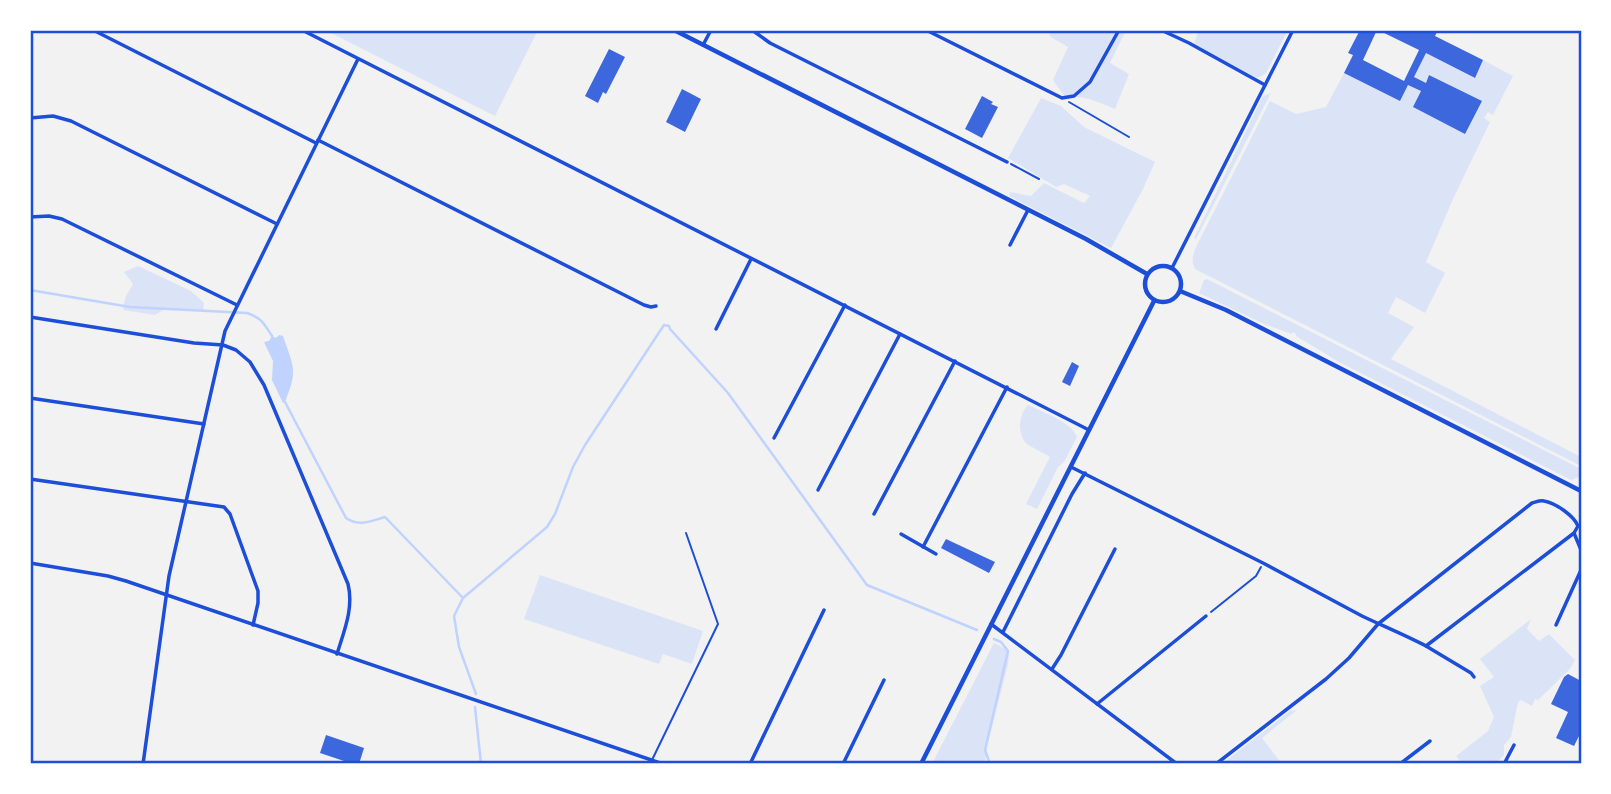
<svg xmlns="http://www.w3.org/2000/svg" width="1611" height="794" viewBox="0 0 1611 794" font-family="Raleway,sans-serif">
<rect width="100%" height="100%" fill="#f2f2f2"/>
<g fill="#dbe4f7">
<polygon points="325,30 538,30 495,116"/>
<path d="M 1052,30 L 1126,30 L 1110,63 L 1129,74 L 1115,109 C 1099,102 1083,95 1065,97 L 1053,80 L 1068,47 L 1049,36 Z"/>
<polygon points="1199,30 1288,30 1266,73 1260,77 1255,77 1196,45 1194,43"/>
<path d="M 1426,53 L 1474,78 L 1483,60 L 1513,76 L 1493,115 L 1488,112 L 1484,118 L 1490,122 L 1453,199 L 1426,262 L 1445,273 L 1425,313 L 1396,297 L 1388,313 L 1414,327 L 1391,359 L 1581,457 L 1581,466 L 1195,269 C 1190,260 1194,251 1198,243 L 1270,101 L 1296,114 L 1326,107 L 1344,73 L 1400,101 L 1408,85 L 1421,91 L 1414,108 L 1465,133 L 1481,101 L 1430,75 L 1426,83 L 1414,77 Z"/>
<polygon points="1271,93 1196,239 1194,238 1263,96"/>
<polygon points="1041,98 1061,106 1084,127 1155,162 1142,191 1111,248 1009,196 1010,192 1031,196 1044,183 1084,203 1090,196 1064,184 1056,187 1008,158"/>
<polygon points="138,266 191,291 204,303 203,311 165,309 155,315 123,310 125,298 133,284 124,272"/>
<polygon points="1207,279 1581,469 1581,476 1571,480 1339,362 1296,336 1296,334 1293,332 1292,334 1264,324 1199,293 1204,280"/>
<path d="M 1028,405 C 1042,412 1072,422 1077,437 L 1064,462 L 1058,467 L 1037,509 L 1026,504 L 1050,457 C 1043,452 1031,448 1025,442 C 1017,431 1019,414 1028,405 Z"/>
<polygon points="540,575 703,631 692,664 663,654 659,664 524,619"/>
<polygon points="1531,619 1527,629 1539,641 1549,634 1575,660 1570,669 1538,700 1535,699 1532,706 1521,700 1518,702 1511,737 1504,745 1504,755 1495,764 1463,764 1456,756 1488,731 1494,717 1480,686 1494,677 1480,659"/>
<polygon points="994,643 1004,648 1009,652 1008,664 988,743 985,761 986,764 932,764"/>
<polygon points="1297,710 1262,738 1282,764 1222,764 1290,711"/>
</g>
<path fill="#bfd3fe" d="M 279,335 L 283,336 C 294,368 298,370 285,402 L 283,403 L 272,380 L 273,361 L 264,342 L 269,341 L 272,336 L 276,338 Z"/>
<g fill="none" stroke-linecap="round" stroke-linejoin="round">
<g stroke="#bfd3fe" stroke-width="2.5">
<path d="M 30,290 L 130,307 L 247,313 C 262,318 264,324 272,336"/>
<path d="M 285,402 L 346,518 C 359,527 371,521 385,517 L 463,598 L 547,527 L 555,514 L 573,467 L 585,445 L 662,328 L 664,325 L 669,326 L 670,329 L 728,393 L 867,585 L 977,630"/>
<polyline points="463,598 454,616 459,647 476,694"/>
<polyline points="475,707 481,764"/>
<polyline points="990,764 985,750 1008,651 1001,642 994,639"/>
</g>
</g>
<g fill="#3d67dc">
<polygon points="1360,30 1377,30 1363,60 1404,81 1419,50 1378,30 1438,30 1435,36 1483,60 1475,78 1426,53 1414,77 1426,83 1429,75 1482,101 1465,134 1413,107 1421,91 1408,85 1400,101 1344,73 1353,55 1348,53"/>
<polygon points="609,49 625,57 606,94 603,92 598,103 585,96"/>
<polygon points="682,89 701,99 685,132 666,122"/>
<polygon points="982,96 993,102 991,104 998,107 982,138 965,129"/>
<polygon points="1072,362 1079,366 1070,386 1062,382"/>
<polygon points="946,539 995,562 989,573 941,548"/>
<polygon points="1568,674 1581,681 1581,732 1574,746 1556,738 1568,712 1551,704 1564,677"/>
<polygon points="326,735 364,748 359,764 353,764 320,753"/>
</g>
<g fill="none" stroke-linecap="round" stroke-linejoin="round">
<g stroke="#1d4ed8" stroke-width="2">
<polyline points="1069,102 1129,137"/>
<polyline points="1011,164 1039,179"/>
<polyline points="1211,612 1256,576 1261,567"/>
</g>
<polyline stroke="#1d4ed8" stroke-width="2" points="652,760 718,624 686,533"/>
<g stroke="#1d4ed8" stroke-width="3.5">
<polyline points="93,30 316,143"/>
<polyline points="302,30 1089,430"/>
<polyline points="752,30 770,43 1007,162"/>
<polyline points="926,30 1062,98 1074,96 1090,82 1119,30"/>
<polyline points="1161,30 1189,43 1265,85"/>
<polyline points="703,45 711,30"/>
<polyline points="30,118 53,116 71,121 277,224"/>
<polyline points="318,140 644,305 651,307 656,306"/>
<polyline points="30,217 49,216 62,219 237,305"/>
<polyline points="1010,245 1028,210"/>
<polyline points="1172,268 1293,30"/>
<path d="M 30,317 L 194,343 L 223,345 L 236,350 L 250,362 L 264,385 L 348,584 C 354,608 344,631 337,654"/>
<polyline points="716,329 751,259"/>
<polyline points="30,398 204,424"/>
<polyline points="774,438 845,305"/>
<path d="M 1071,467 L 1263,563 L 1362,616 C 1383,626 1405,635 1426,646 L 1574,533 L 1578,526 C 1574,516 1556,503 1544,501 C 1540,500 1536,502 1532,503 L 1378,624 L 1349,658 L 1326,679 L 1216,764"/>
<polyline points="30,479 224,507 230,514 258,591 258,603 253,625"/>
<polyline points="818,490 900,334"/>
<polyline points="874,514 955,361"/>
<polyline points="1574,533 1581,550"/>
<polyline points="901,534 936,554"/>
<polyline points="923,547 1007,387"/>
<polyline points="30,563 108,576 126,581 663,764"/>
<polyline points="991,624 1177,764"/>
<polyline points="1556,625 1581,570"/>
<polyline points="1003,632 1072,494 1085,473"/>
<polyline points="1426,646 1471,673 1474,677"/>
<polyline points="1052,669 1061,655 1115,549"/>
<polyline points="1097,704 1206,616"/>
<polyline points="143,764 169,576 225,331 358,59"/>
<polyline points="750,764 824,610"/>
<polyline points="843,764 884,680"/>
<polyline points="1400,764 1430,741"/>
<polyline points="1504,764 1514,745"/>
</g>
<g stroke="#1d4ed8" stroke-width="4.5">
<polyline points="674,30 1086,239 1147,274"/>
<circle cx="1163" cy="284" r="18"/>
<polyline points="1180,291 1226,310 1581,491"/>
<polyline points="921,764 1154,301"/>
</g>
</g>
<rect width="1611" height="794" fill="none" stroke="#ffffff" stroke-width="63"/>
<rect x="32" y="32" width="1548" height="730" fill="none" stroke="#1d4ed8" stroke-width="2.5"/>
</svg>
